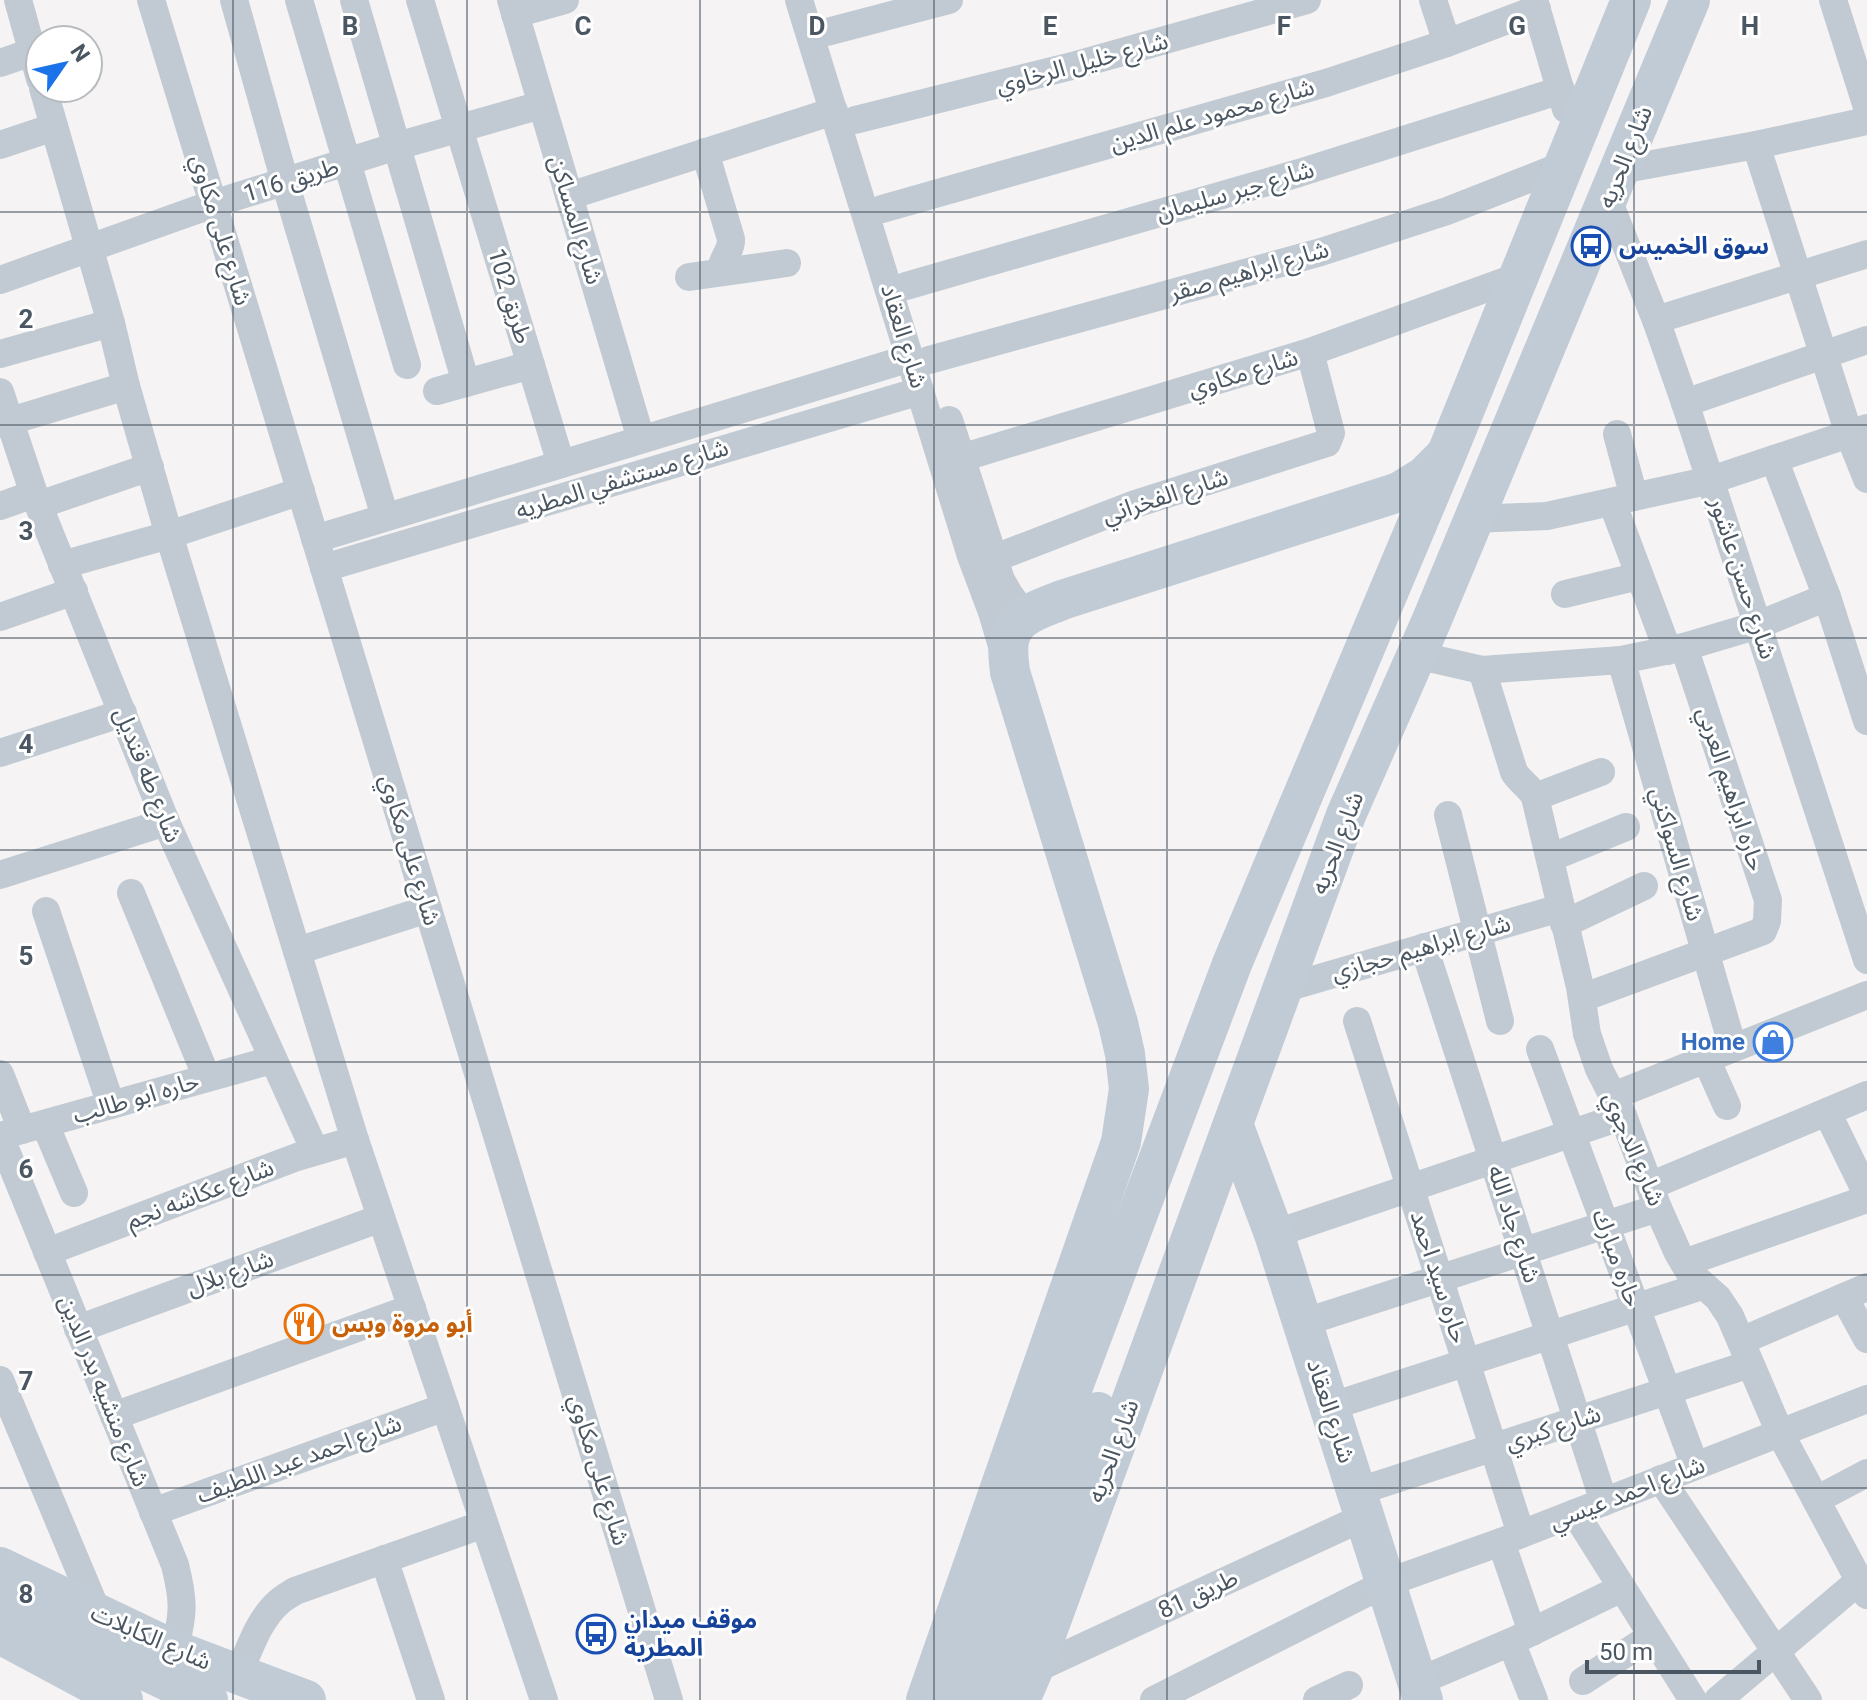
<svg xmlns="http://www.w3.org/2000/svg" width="1867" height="1700" viewBox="0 0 1867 1700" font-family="Roboto,'Noto Sans Arabic',sans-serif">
<rect width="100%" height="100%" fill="#f5f3f3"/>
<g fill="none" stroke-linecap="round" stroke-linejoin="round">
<g stroke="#c1cad2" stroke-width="28">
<polyline points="18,0 40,79"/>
<polyline points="151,0 669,1700"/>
<polyline points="234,0 285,182 385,517"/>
<polyline points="299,0 407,365"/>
<polyline points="354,0 466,383"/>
<polyline points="420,0 561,464"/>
<polyline points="511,0 641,439"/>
<polyline points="799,0 971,556 992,612 1005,656"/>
<polyline points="1433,0 1447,43"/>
<polyline points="1534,0 1566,109"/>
<polyline points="1833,0 1867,107"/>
<polyline points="515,14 565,0"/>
<polyline points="827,32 949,0"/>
<polyline points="0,63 32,52"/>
<polyline points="43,88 111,323 126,386 169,535 355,1140 544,1700"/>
<polyline points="855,120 1076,65 1307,0"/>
<polyline points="0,145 54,127"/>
<polyline points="1756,145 1849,434 1867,479"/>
<path d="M 705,152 L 731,239 C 732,252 720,259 722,272"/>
<polyline points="1620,170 1756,145 1867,121"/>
<polyline points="569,196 834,111"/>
<polyline points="1608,200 1656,320 1685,403 1867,960"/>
<polyline points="882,209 1326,83 1447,43 1537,9"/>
<polyline points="689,277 787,263"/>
<polyline points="0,280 213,204 397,146 541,105"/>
<polyline points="906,286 1299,173 1561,90"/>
<polyline points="1656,320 1867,254"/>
<polyline points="0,354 111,323"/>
<polyline points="929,360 1321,252 1447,211 1564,165"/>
<polyline points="437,391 531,365"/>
<polyline points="0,392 34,494 166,822 315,1151"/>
<polyline points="1685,403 1867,340"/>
<polyline points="949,420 1001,580 1009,594 1025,616"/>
<polyline points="0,424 126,386"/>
<polyline points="1617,434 1634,497"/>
<polyline points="961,458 1310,352 1520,276"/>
<polyline points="1774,459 1827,597 1867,721"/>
<polyline points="1612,502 1668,651"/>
<polyline points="39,505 150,467"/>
<polyline points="0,506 34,494"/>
<polyline points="1474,519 1547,516 1711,480 1867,428"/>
<polyline points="315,539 910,358"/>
<polyline points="995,558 1135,504 1327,443 1331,433 1310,352"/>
<polyline points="62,565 169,535 301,491"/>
<polyline points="324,568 920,391"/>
<polyline points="1565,594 1639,576"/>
<polyline points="0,617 74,591"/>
<polyline points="1416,655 1482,670 1621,660 1684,647 1758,625 1827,597"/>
<polyline points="1621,660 1733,1048"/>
<path d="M 1482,670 L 1514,772 C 1520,782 1530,787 1535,797 L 1580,987 L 1587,1034 L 1599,1069 L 1623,1116 L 1658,1208 L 1678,1253 L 1690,1273 L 1718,1298 L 1730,1316 L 1780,1433 L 1867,1595"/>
<polyline points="0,753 123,713"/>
<polyline points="1535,797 1601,772"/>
<polyline points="1448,815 1500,1021"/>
<polyline points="1550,858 1626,827"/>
<polyline points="0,875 166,822"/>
<polyline points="131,893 207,1078"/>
<polyline points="46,911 111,1105"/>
<polyline points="1564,924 1644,886"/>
<polyline points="1424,947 1604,1502"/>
<polyline points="297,951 428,909"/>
<polyline points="1282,989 1560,908"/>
<polyline points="1582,998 1763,931 1767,921 1768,900 1684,647"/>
<polyline points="1357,1021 1521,1534"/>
<polyline points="1540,1049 1695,1466"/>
<polyline points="1706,1059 1727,1106"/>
<polyline points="0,1074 22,1130"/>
<polyline points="1613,1096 1867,995"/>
<polyline points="1827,1112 1867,1194"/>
<polyline points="45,1124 74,1193"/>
<polyline points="1650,1186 1867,1095"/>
<polyline points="1274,1234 1623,1116"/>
<polyline points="47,1252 297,1157 355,1140"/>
<polyline points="1684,1263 1867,1199"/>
<polyline points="1844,1297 1867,1339"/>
<polyline points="1302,1323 1658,1208"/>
<polyline points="78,1329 381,1218"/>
<polyline points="1741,1341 1867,1287"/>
<polyline points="0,1380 98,1614"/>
<polyline points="1329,1407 1702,1286"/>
<polyline points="114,1416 412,1308"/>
<polyline points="1661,1479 1808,1700"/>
<polyline points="1356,1492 1750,1364"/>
<polyline points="1816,1500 1867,1473"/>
<polyline points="153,1512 445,1407"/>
<polyline points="1575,1513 1693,1700"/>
<polyline points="1501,1542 1532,1632"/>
<polyline points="384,1559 431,1700"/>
<polyline points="1511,1642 1534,1700"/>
<path d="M 174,1650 C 184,1614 184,1601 175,1565 L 0,1136 L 272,1060"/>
<polyline points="1033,1670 1364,1517"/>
<path d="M 238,1675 C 249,1651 258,1620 279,1602 C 283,1598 289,1595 295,1591 L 484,1524"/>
<polyline points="1583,1681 1652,1636"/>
<polyline points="1417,1682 1511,1642 1622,1588"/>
<polyline points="1154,1700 1386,1583 1501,1542 1867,1399"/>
<polyline points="1317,1700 1349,1685"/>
<polyline points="1718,1700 1859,1581 1867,1581"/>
</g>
<g stroke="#c1cbd6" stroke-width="40">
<polyline points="1233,1124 1274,1234 1423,1700"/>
<polyline points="0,1567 174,1650 306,1700"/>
<polyline points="0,1602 208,1700"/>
<polyline points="0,1634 123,1700"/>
<path d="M 926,1700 L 1121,1142 L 1129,1089 L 1125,1054 L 1118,1023 L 1010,672 C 1009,662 1007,651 1009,641 C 1013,615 1041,609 1062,600 L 1399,492 L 1425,476 L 1444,457"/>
<polyline points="955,1700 1232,964 1447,453 1631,0"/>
<polyline points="988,1700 1098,1412"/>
<polyline points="1020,1700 1033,1670 1346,815 1431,622 1690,0"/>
</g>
</g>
<path fill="none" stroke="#4a5661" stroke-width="2" stroke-opacity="0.55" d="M 233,0 L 233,1700M 467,0 L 467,1700M 700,0 L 700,1700M 934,0 L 934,1700M 1167,0 L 1167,1700M 1400,0 L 1400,1700M 1634,0 L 1634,1700M 0,212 L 1867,212M 0,425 L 1867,425M 0,638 L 1867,638M 0,850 L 1867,850M 0,1062 L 1867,1062M 0,1275 L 1867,1275M 0,1488 L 1867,1488"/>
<defs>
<symbol id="bus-ring" viewBox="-11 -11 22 22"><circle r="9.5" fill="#fff" stroke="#1a4fb4" stroke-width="1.5"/><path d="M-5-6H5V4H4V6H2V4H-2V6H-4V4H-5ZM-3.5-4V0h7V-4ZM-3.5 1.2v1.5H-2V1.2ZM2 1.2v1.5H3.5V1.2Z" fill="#1a4fb4"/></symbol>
<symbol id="shop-ring" viewBox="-11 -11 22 22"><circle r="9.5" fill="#fff" stroke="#3f7fe0" stroke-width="1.5"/><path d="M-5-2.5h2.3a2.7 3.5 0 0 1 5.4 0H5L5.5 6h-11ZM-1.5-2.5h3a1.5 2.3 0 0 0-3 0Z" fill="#3f7fe0"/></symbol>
<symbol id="restaurant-ring" viewBox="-11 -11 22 22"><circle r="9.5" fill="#fff" stroke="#e8710a" stroke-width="1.5"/><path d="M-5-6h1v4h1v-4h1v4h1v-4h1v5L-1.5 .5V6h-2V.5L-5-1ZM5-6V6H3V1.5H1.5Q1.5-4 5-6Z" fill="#e8710a"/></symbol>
</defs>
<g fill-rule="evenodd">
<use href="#bus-ring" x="1569" y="224" width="44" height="44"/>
<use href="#shop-ring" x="1751" y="1020" width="44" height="44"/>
<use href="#restaurant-ring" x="282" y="1302" width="44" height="44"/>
<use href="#bus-ring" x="574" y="1612" width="44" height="44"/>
</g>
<g text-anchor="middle" stroke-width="6" stroke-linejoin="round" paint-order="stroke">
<g font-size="24" fill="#4a5661" stroke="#fff">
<text transform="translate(1082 63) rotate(-15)" y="8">شارع خليل الرخاوي</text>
<text transform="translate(1212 115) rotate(-16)" y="8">شارع محمود علم الدين</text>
<text transform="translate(1625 157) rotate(-68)" y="8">شارع الحريه</text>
<text transform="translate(291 180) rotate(-17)" y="8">طريق 116</text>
<text transform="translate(1235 191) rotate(-16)" y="8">شارع جبر سليمان</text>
<text transform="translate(576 220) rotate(73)" y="8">شارع المساكن</text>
<text transform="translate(221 230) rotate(73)" y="8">شارع على مكاوي</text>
<text transform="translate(1249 271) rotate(-16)" y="8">شارع ابراهيم صقر</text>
<text transform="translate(510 296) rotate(73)" y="8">طريق 102</text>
<text transform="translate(904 336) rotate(73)" y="8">شارع العقاد</text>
<text transform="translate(1243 373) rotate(-17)" y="8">شارع مكاوي</text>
<text transform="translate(622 479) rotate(-17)" y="8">شارع مستشفي المطريه</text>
<text transform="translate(1165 496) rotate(-18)" y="8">شارع الفخراني</text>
<text transform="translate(1743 578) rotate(72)" y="8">شارع حسن عاشور</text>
<text transform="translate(148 775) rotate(68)" y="8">شارع طه قنديل</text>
<text transform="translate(1731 789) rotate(72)" y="8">حاره ابراهيم العربي</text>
<text transform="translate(1337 843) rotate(-69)" y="8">شارع الحريه</text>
<text transform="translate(410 850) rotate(73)" y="8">شارع على مكاوي</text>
<text transform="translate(1677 854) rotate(74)" y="8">شارع السواكني</text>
<text transform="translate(1421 948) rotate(-16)" y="8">شارع ابراهيم حجازي</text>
<text transform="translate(136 1098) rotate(-16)" y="8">حاره ابو طالب</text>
<text transform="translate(1634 1149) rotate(67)" y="8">شارع الدجوي</text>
<text transform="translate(200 1194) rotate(-21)" y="8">شارع عكاشه نجم</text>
<text transform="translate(1514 1224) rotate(72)" y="8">شارع جاد الله</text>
<text transform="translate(1617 1258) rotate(70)" y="8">حاره مبارك</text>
<text transform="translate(230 1273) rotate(-20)" y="8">شارع بلال</text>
<text transform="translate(1439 1277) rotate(72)" y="8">حاره سيد احمد</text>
<text transform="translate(104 1391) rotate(68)" y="8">شارع منشيه بدر الدين</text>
<text transform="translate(1331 1411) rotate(72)" y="8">شارع العقاد</text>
<text transform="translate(1553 1428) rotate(-18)" y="8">شارع كبري</text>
<text transform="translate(1113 1451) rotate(-70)" y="8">شارع الحريه</text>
<text transform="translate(299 1459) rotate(-20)" y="8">شارع احمد عبد اللطيف</text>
<text transform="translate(599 1470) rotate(73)" y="8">شارع على مكاوي</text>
<text transform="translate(1627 1493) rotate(-21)" y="8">شارع احمد عيسي</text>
<text transform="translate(1198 1594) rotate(-25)" y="8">طريق 81</text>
<text transform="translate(151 1637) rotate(24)" y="8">شارع الكابلات</text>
</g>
<g font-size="24" font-weight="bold" fill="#164399" stroke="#fff" text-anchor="start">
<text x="1619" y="254">سوق الخميس</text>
<text x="624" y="1628">موقف ميدان<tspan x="624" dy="28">المطرية</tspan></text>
</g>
<g font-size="24" font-weight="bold" fill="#366cbe" stroke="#fff" text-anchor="end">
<text x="1745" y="1050">Home</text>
</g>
<g font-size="24" font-weight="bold" fill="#c56008" stroke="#fff" text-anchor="start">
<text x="332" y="1332">أبو مروة وبس</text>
</g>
</g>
<g font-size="26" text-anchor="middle" font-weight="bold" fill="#4a5661" stroke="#fff" stroke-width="6" stroke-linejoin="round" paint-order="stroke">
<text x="350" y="35">B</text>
<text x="583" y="35">C</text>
<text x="817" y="35">D</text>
<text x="1050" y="35">E</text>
<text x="1284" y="35">F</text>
<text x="1517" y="35">G</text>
<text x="1750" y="35">H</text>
<text x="26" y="328">2</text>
<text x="26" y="540">3</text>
<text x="26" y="753">4</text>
<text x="26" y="965">5</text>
<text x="26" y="1178">6</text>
<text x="26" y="1390">7</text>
<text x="26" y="1603">8</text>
</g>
<g transform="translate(64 64) rotate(56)"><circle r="38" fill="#ffffff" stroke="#b7bbc0" stroke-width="2"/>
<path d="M0-6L14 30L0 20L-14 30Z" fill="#1a73e8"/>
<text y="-12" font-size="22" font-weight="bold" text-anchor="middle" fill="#4a5661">N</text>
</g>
<path d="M1587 1660v12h172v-12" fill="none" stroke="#4a5661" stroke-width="4"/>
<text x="1599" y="1660" font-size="24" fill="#4a5661" stroke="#ffffff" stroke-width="6" paint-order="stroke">50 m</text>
</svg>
